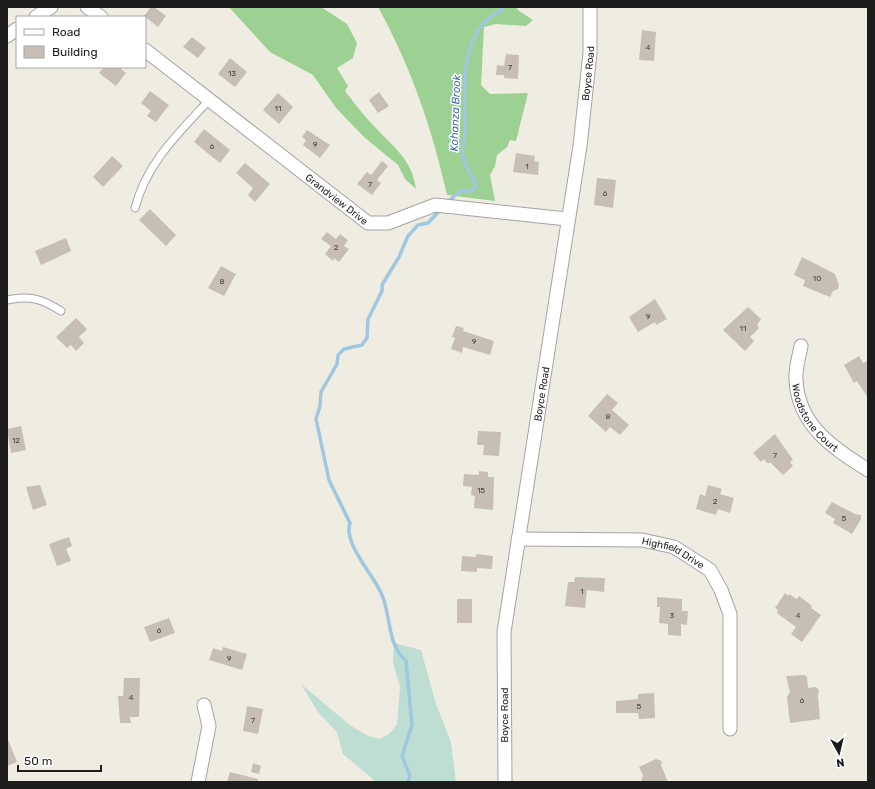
<svg xmlns="http://www.w3.org/2000/svg" width="875" height="789" viewBox="0 0 875 789" font-family="Rubik,sans-serif">
<rect width="100%" height="100%" fill="#efece2"/>
<g fill="#9dd194">
<path d="M 229,7 L 321,7 L 347,24 L 357,43 L 353,58 L 337,68 L 348,86 L 345,91 C 354,102 362,114 372,124 C 391,145 412,158 416,189 L 405,179 L 398,165 L 364,137 L 336,108 L 313,75 L 270,52 Z"/>
<path d="M 378,7 L 516,7 L 519,11 L 533,20 L 526,26 L 496,24 L 484,27 L 481,85 L 490,94 L 528,93 L 516,141 L 510,140 L 507,147 L 497,155 L 495,166 L 490,175 L 495,201 L 447,195 C 432,128 411,67 378,7 Z"/>
</g>
<polygon fill="#beded4" points="394,643 421,650 436,704 451,742 456,782 373,782 373,779 343,754 337,732 318,712 301,684 351,726 368,736 380,739 390,733 397,724 400,687 393,663"/>
<g fill="none" stroke-linecap="round" stroke-linejoin="round">
<g stroke="#9fc8e0" stroke-width="3.5">
<path d="M 446,204 L 461,190 L 468,192 L 476,187 C 473,176 465,167 463,156 C 461,148 465,140 465,132 C 466,91 456,31 502,10 L 500,7"/>
<path d="M 408,782 L 410,776 L 402,756 L 412,725 L 406,661 C 387,645 391,616 382,595 C 374,575 343,544 350,523 L 329,480 L 316,419 L 320,406 L 321,392 L 337,364 L 338,355 L 344,349 L 362,345 L 367,338 L 368,319 L 382,291 L 382,285 L 399,257 L 408,236 L 418,225 L 428,223 L 441,209"/>
</g>
</g>
<g fill="#c7bfb5">
<polygon points="151,7 154,7 166,16 158,27 144,16"/>
<polygon points="642,30 656,32 654,61 639,60"/>
<polygon points="192,37 206,48 198,58 183,47"/>
<polygon points="506,54 519,55 518,79 504,78 504,75 496,75 497,65 504,66"/>
<polygon points="230,58 247,72 235,87 218,74"/>
<polygon points="104,67 119,67 126,73 116,86 99,73"/>
<polygon points="150,91 169,105 156,122 147,116 151,111 141,103"/>
<polygon points="379,92 389,106 378,113 369,100"/>
<polygon points="278,93 293,107 279,124 263,110"/>
<polygon points="204,129 230,150 220,163 194,142"/>
<polygon points="307,130 330,145 320,158 303,145 306,140 302,137"/>
<polygon points="516,153 535,156 534,161 539,162 538,175 513,172"/>
<polygon points="112,156 123,166 103,187 93,177"/>
<polygon points="382,161 388,166 377,180 381,183 372,195 357,184 367,172 371,175"/>
<polygon points="245,163 270,184 255,202 248,195 253,188 236,173"/>
<polygon points="597,178 616,180 613,208 594,205"/>
<polygon points="150,209 176,235 166,246 139,220"/>
<polygon points="327,232 336,239 340,234 348,240 344,246 349,249 339,262 334,258 333,261 325,254 331,246 321,239"/>
<polygon points="66,238 71,251 41,265 35,251"/>
<polygon points="802,257 835,274 839,285 838,289 833,291 830,297 803,286 805,280 794,275"/>
<polygon points="221,266 236,274 224,296 208,288"/>
<polygon points="655,299 667,319 656,325 655,322 638,332 629,317"/>
<polygon points="748,307 761,319 757,325 759,328 750,337 754,341 745,351 723,330"/>
<polygon points="76,318 87,329 79,337 84,343 76,351 71,345 67,348 56,337"/>
<polygon points="456,326 464,328 463,331 494,341 490,355 463,347 462,353 451,349 455,338 452,337"/>
<polygon points="859,356 863,363 868,361 868,398 857,381 854,383 844,365"/>
<polygon points="607,394 618,403 612,410 629,425 620,435 610,427 606,432 588,416"/>
<polygon points="21,426 26,450 11,453 7,429"/>
<polygon points="478,431 501,432 499,456 483,455 484,445 477,445"/>
<polygon points="775,434 793,460 790,462 793,466 783,475 771,463 767,463 764,459 761,462 753,453"/>
<polygon points="479,471 488,472 488,477 494,477 493,510 474,508 475,496 471,495 472,487 463,486 464,474 479,475"/>
<polygon points="40,485 47,505 33,510 26,487"/>
<polygon points="708,485 722,489 720,494 734,498 730,513 718,509 716,515 696,509 700,494 705,496"/>
<polygon points="832,502 855,514 861,515 861,519 852,534 833,523 835,519 825,513"/>
<polygon points="69,537 72,546 66,549 71,561 57,566 49,544"/>
<polygon points="476,554 493,556 492,569 477,568 477,572 461,571 462,556 476,557"/>
<polygon points="575,577 605,578 604,592 587,590 585,608 565,606 568,582 574,582"/>
<polygon points="785,593 788,596 789,594 797,599 799,596 812,606 811,608 821,615 802,642 791,634 796,627 778,614 777,612 778,610 775,608"/>
<polygon points="657,597 682,599 682,611 688,611 687,625 681,624 681,636 668,635 668,624 659,623 660,607 657,607"/>
<rect x="457" y="599" width="15" height="24"/>
<polygon points="169,618 175,633 150,642 144,627"/>
<polygon points="223,647 247,654 242,670 209,660 213,648 222,651"/>
<polygon points="804,675 807,677 808,688 816,687 819,690 818,696 820,719 790,723 787,697 790,692 786,676"/>
<polygon points="124,678 140,678 139,717 130,717 131,723 120,723 118,696 123,696"/>
<polygon points="654,693 655,718 639,719 638,713 616,713 616,701 638,699 638,694"/>
<polygon points="247,706 263,709 258,734 243,731"/>
<polygon points="7,737 17,762 7,766"/>
<polygon points="656,759 662,761 661,765 668,782 641,782 643,775 639,767"/>
<polygon points="253,763 261,766 259,774 251,772"/>
<polygon points="230,772 258,779 257,782 227,782"/>
</g>
<g fill="none" stroke-linecap="round" stroke-linejoin="round">
<defs>
<g id="lane">
<path d="M 135,208 C 147,162 179,133 210,99"/>
<path d="M 7,300 C 30,295 42,299 61,311"/>
</g>
<g id="street">
<polyline points="87,7 101,17"/>
<polyline points="36,17 51,7"/>
<polyline points="7,36 17,29"/>
<path id="s1" d="M 145,50 L 368,223 L 388,223 L 435,205 L 567,219"/>
<path id="s2" d="M 801,346 C 799,357 795,369 796,380 C 798,425 833,448 868,470"/>
<path id="s3" d="M 518,539 L 642,540 L 674,547 L 710,570 L 721,590 L 730,614 L 730,729"/>
<polyline points="198,782 209,726 204,705"/>
<path id="s4" d="M 505,782 L 504,632 L 580,146 L 590,53 L 590,7"/>
</g>
</defs>
<use href="#lane" stroke="#a4a4a4" stroke-width="9"/>
<use href="#street" stroke="#a4a4a4" stroke-width="15"/>
<use href="#lane" stroke="#fff" stroke-width="7"/>
<use href="#street" stroke="#fff" stroke-width="13"/>
</g>
<g text-anchor="middle" stroke-width="3" stroke-linejoin="round" paint-order="stroke">
<g font-size="8" fill="#484643">
<text x="648" y="50">4</text>
<text x="510" y="70">7</text>
<text x="232" y="76">13</text>
<text x="278" y="111">11</text>
<text x="315" y="147">9</text>
<text x="212" y="149">6</text>
<text x="527" y="169">1</text>
<text x="370" y="187">7</text>
<text x="605" y="196">6</text>
<text x="336" y="250">2</text>
<text x="817" y="281">10</text>
<text x="222" y="284">8</text>
<text x="648" y="319">9</text>
<text x="743" y="331">11</text>
<text x="474" y="344">9</text>
<text x="608" y="419">8</text>
<text x="16" y="443">12</text>
<text x="775" y="458">7</text>
<text x="481" y="493">15</text>
<text x="715" y="504">2</text>
<text x="844" y="521">5</text>
<text x="582" y="594">1</text>
<text x="672" y="618">3</text>
<text x="798" y="618">4</text>
<text x="159" y="633">6</text>
<text x="229" y="661">9</text>
<text x="131" y="700">4</text>
<text x="802" y="703">6</text>
<text x="639" y="709">5</text>
<text x="253" y="723">7</text>
</g>
<g font-size="10" fill="#1d1d1d" stroke="#fff">
<text dy="4" stroke="none"><textPath href="#s4" startOffset="715">Boyce Road</textPath></text>
<text dy="4" stroke="none"><textPath href="#s1" startOffset="243">Grandview Drive</textPath></text>
<text dy="4" stroke="none"><textPath href="#s4" startOffset="391">Boyce Road</textPath></text>
<text dy="4" stroke="none"><textPath href="#s2" startOffset="78">Woodstone Court</textPath></text>
<text dy="4" stroke="none"><textPath href="#s3" startOffset="158">Highfield Drive</textPath></text>
<text transform="translate(504 715) rotate(-90)" y="4">Boyce Road</text>
</g>
<g font-size="11" font-style="italic" fill="#446cb2" stroke="#fff">
<text transform="translate(455 113) rotate(-88)" y="4">Kohanza Brook</text>
</g>
</g>
<rect width="875" height="789" fill="none" stroke="#1d1d1d" stroke-width="16"/>
<rect x="16" y="16" width="130" height="52" fill="#ffffff" stroke="#a5a5a5"/>
<rect x="24" y="29" width="20" height="6" fill="#ffffff" stroke="#a5a5a5"/>
<text x="52" y="36" font-size="12" fill="#1d1d1d">Road</text>
<rect x="24" y="46" width="20" height="12" fill="#c7bfb5" stroke="#a5a5a5"/>
<text x="52" y="56" font-size="12" fill="#1d1d1d">Building</text>
<g transform="translate(839 753) rotate(172)" stroke="#ffffff" stroke-width="3" paint-order="stroke">
<path d="M0-3L7 15L0 10L-7 15Z" fill="#1d1d1d"/>
<text y="-6" font-size="11" font-weight="bold" text-anchor="middle" fill="#1d1d1d">N</text>
</g>
<path d="M18 765v6h83v-6" fill="none" stroke="#1d1d1d" stroke-width="2"/>
<text x="24" y="765" font-size="12" fill="#1d1d1d" stroke="#ffffff" stroke-width="3" paint-order="stroke">50 m</text>
</svg>
